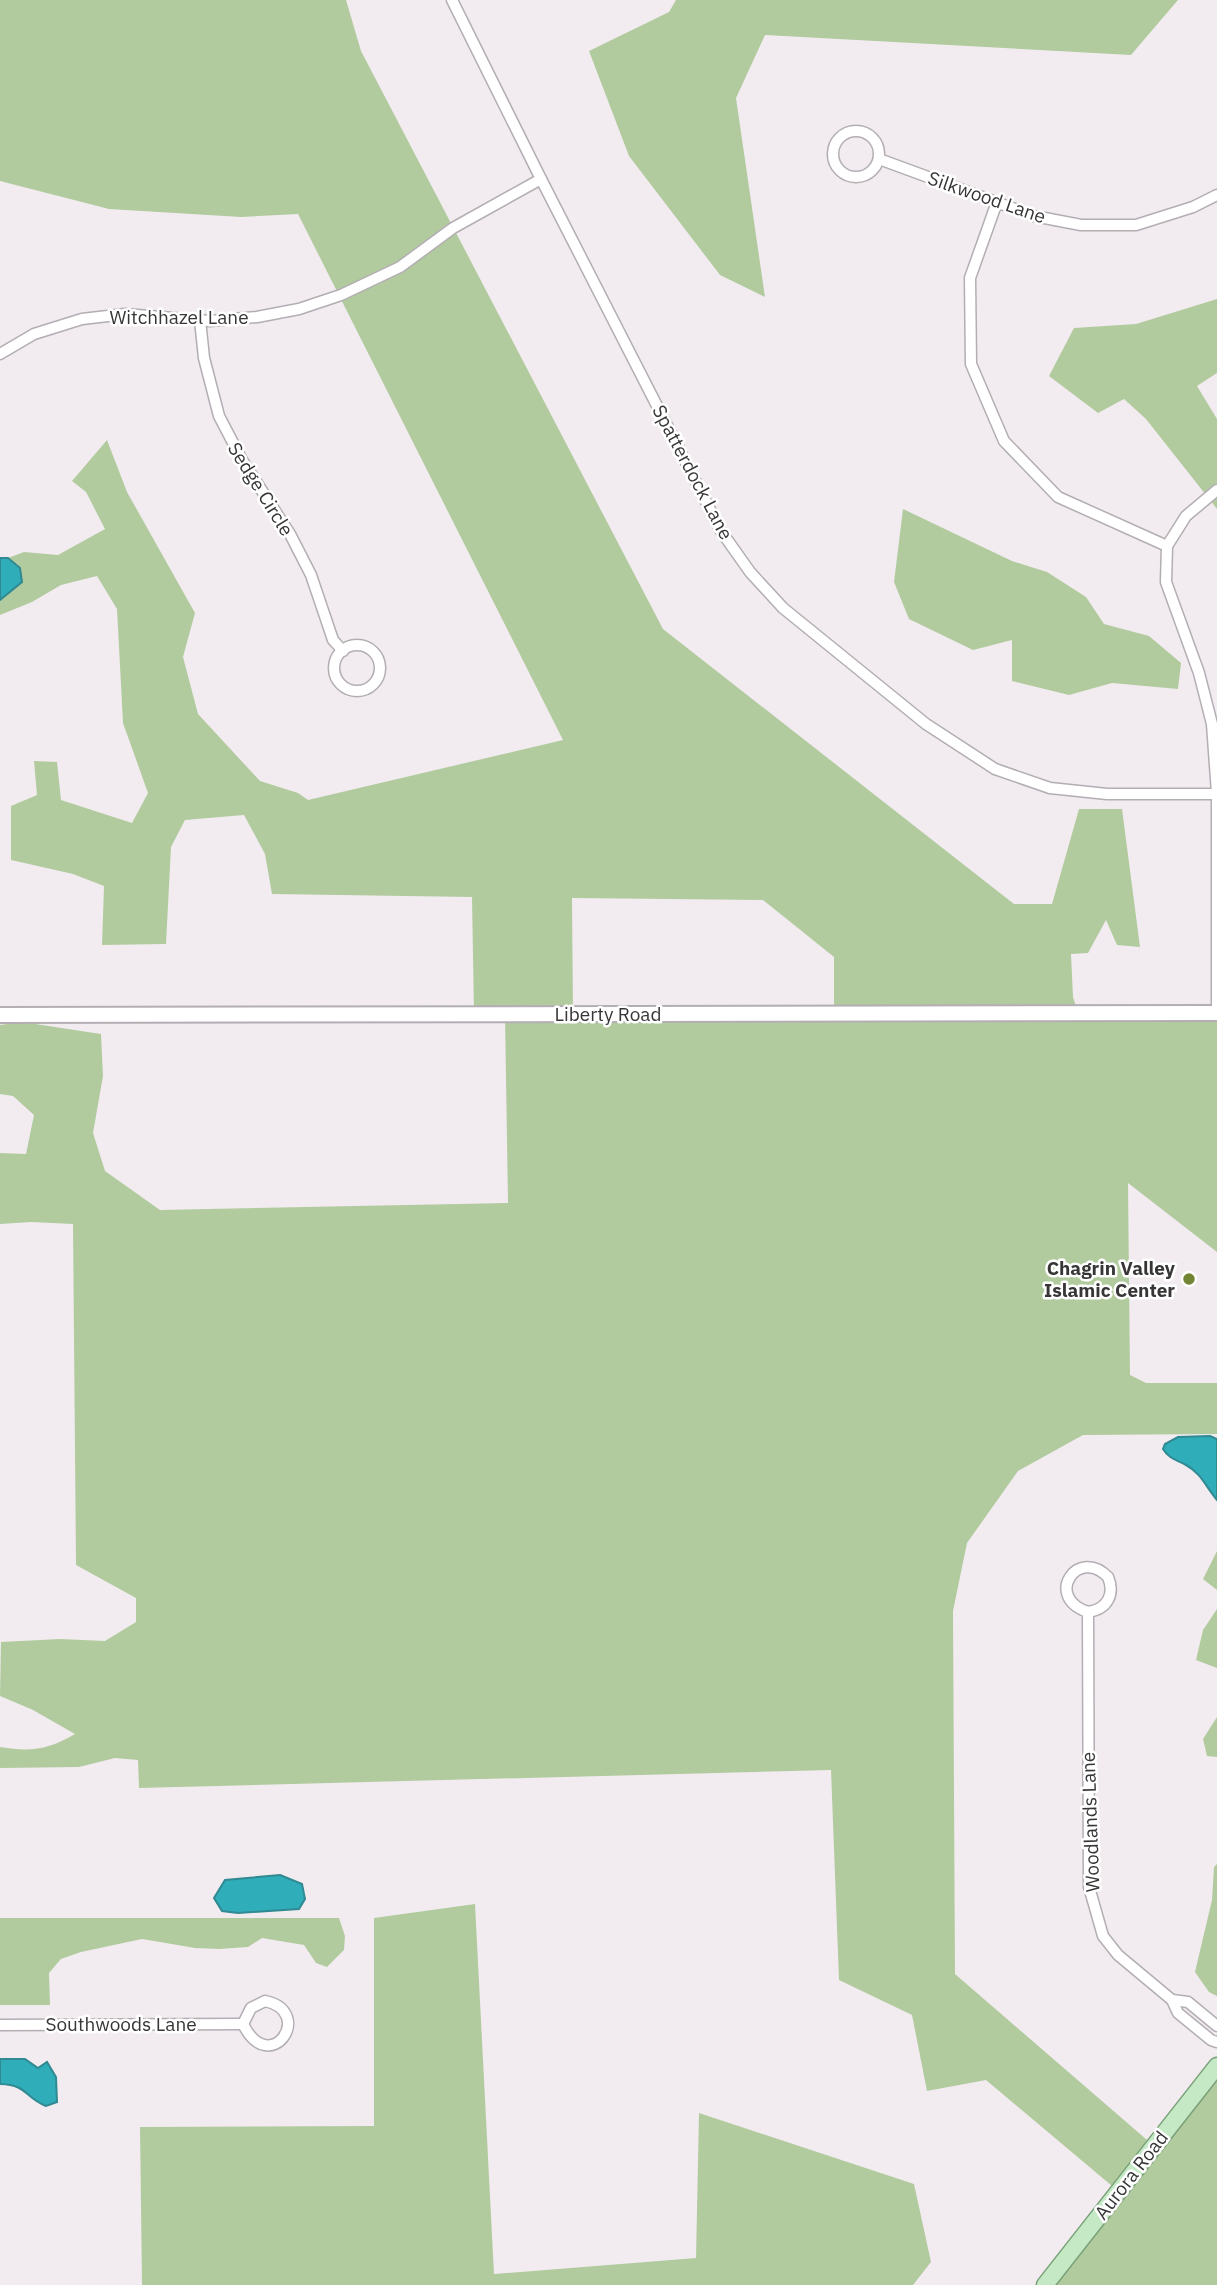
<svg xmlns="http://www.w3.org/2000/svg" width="1217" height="2285" viewBox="0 0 1217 2285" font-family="'IBM Plex Sans',sans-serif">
<rect width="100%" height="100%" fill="#f2ecf1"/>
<g fill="#b2cb9e" fill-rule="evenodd">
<path d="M 0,0 L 346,0 L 361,51 L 663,629 L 1014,904 L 1052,904 L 1079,809 L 1122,809 L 1140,947 L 1117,945 L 1106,920 L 1088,953 L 1071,954 L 1073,997 L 1078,1013 L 1217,1013 L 1217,1252 L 1128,1183 L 1130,1375 L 1146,1383 L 1217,1383 L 1217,1434 L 1083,1435 L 1018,1471 L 967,1543 L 953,1611 L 955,1974 L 1154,2146 L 1217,2066 L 1217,2285 L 1044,2285 L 1118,2191 L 986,2080 L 927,2091 L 912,2015 L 839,1980 L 831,1770 L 139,1788 L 138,1760 L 115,1758 L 79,1767 L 0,1768 L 0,1747 C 30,1752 48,1750 75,1734 L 33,1710 L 0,1696 L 1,1642 L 60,1639 L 105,1641 L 136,1622 L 136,1598 L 76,1565 L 73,1224 L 31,1222 L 0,1224 L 0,1153 L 26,1154 L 34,1115 L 13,1096 L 0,1094 L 0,1025 L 22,1022 L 101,1034 L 103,1076 L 93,1133 L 105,1171 L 160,1210 L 508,1203 L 505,1015 L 474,1014 L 472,897 L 272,894 L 265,854 L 244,815 L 185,820 L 171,847 L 166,944 L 102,945 L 104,886 L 73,874 L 11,860 L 11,806 L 37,795 L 34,761 L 57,762 L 61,800 L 132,823 L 148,793 L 123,723 L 117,609 L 97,576 L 61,585 L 32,602 L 0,615 L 0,600 L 21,582 L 20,568 L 8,558 L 24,552 L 58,555 L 105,529 L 86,492 L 72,481 L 107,440 L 127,492 L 195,613 L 183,657 L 198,714 L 260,781 L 298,793 L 308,800 L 563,740 L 298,214 L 241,217 L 109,209 L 0,181 ZM 572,898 L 763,900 L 834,957 L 834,1013 L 573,1014 Z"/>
<polygon points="676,0 1178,0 1131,55 765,35 736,98 765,297 720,275 629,156 589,51 669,12"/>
<polygon points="1217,299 1217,373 1197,386 1217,419 1217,509 1146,419 1124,399 1098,413 1049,376 1074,328 1136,324"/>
<polygon points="903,509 1012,561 1047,572 1086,597 1104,624 1149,636 1181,663 1178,689 1112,683 1069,695 1012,681 1012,640 973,650 909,619 894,582"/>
<polygon points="1217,1551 1217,1590 1203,1579"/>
<polygon points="1217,1609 1217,1668 1196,1660 1203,1630"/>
<polygon points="1217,1717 1217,1757 1207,1756 1203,1739"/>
<polygon points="1217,1864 1217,1996 1209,1992 1195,1972 1212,1900 1214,1867"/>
<polygon points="475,1904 494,2274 696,2258 699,2113 914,2184 931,2262 913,2285 142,2285 140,2127 374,2126 374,1918"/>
<polygon points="0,1918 339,1918 345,1936 344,1950 327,1967 316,1963 304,1945 262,1938 248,1947 219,1949 195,1948 142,1939 81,1952 61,1959 49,1973 50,2005 0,2005"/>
</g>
<g fill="#2fadb9" stroke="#318992" stroke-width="2">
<polygon points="0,558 8,558 20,568 22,582 0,600"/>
<path d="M 1210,1436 L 1217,1439 L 1217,1500 C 1206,1487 1201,1473 1186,1465 C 1177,1460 1169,1459 1163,1449 L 1165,1444 L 1178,1437 Z"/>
<polygon points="280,1875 302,1884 305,1899 299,1909 238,1913 222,1911 214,1898 225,1880"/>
<path d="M 0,2059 L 25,2059 L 38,2068 L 47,2062 L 56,2077 L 57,2102 L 46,2106 C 24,2097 28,2085 0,2084 Z"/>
</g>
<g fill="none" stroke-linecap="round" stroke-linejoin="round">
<defs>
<g id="street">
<polyline points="452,0 541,179 721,531 750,572 783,608 926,724 995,769 1050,788 1107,794 1217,794"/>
<circle cx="856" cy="154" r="23"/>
<polyline points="879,159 1034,216 1081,225 1136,225 1193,207 1217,195"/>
<polyline points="997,202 970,278 971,364 1004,441 1058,497 1167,546"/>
<polyline points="200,320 204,358 219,416 242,460 290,534 311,575 333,640 343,651"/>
<polyline points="0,354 34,334 82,319 125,314 210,321 257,317 299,309 341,295 400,267 453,228 541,179"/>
<polyline points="1217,490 1186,516 1167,546 1166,582 1199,673 1212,724 1217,793"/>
<circle cx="357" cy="668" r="23"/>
<polyline points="1217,1013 1217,798"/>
<path d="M 1088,1612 C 1108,1609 1115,1594 1108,1577 C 1078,1546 1043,1597 1088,1612 L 1089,1887 L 1103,1936 L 1118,1955 L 1172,2000 L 1178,2013 L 1211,2040 L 1217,2042"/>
<polyline points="1172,2000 1188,2002 1217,2026"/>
<path d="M 265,2001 C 316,2012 270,2079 243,2024 L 251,2008 Z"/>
<polyline points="0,2025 243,2024"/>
</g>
<polyline id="secondary" points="0,1015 1217,1013"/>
<polyline id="primary" points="1045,2285 1217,2066"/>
</defs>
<use href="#street" stroke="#b3aeb3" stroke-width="13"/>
<use href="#secondary" stroke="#b3aeb3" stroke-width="18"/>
<use href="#primary" stroke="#79a078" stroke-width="19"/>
<use href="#street" stroke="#fff" stroke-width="10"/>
<use href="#secondary" stroke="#fff" stroke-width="14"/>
<use href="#primary" stroke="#c4e9c4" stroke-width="16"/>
</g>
<circle fill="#738434" stroke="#fff" stroke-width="2.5" cx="1189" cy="1279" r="7"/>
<g text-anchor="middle" stroke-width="5" stroke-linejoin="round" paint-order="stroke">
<g font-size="19" fill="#373536" stroke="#fff">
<text transform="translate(987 197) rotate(19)" y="7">Silkwood Lane</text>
<text x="179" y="324">Witchhazel Lane</text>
<text transform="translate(693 472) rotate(62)" y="7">Spatterdock Lane</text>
<text transform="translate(261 489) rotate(58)" y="7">Sedge Circle</text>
<text x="608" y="1021">Liberty Road</text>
<text transform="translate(1090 1822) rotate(-92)" y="7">Woodlands Lane</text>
<text x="121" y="2031">Southwoods Lane</text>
<text transform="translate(1131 2175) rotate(-52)" y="7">Aurora Road</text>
</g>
<g font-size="19" font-weight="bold" fill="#373536" stroke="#fff" text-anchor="end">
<text x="1175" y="1275">Chagrin Valley<tspan x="1175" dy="22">Islamic Center</tspan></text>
</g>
</g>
</svg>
